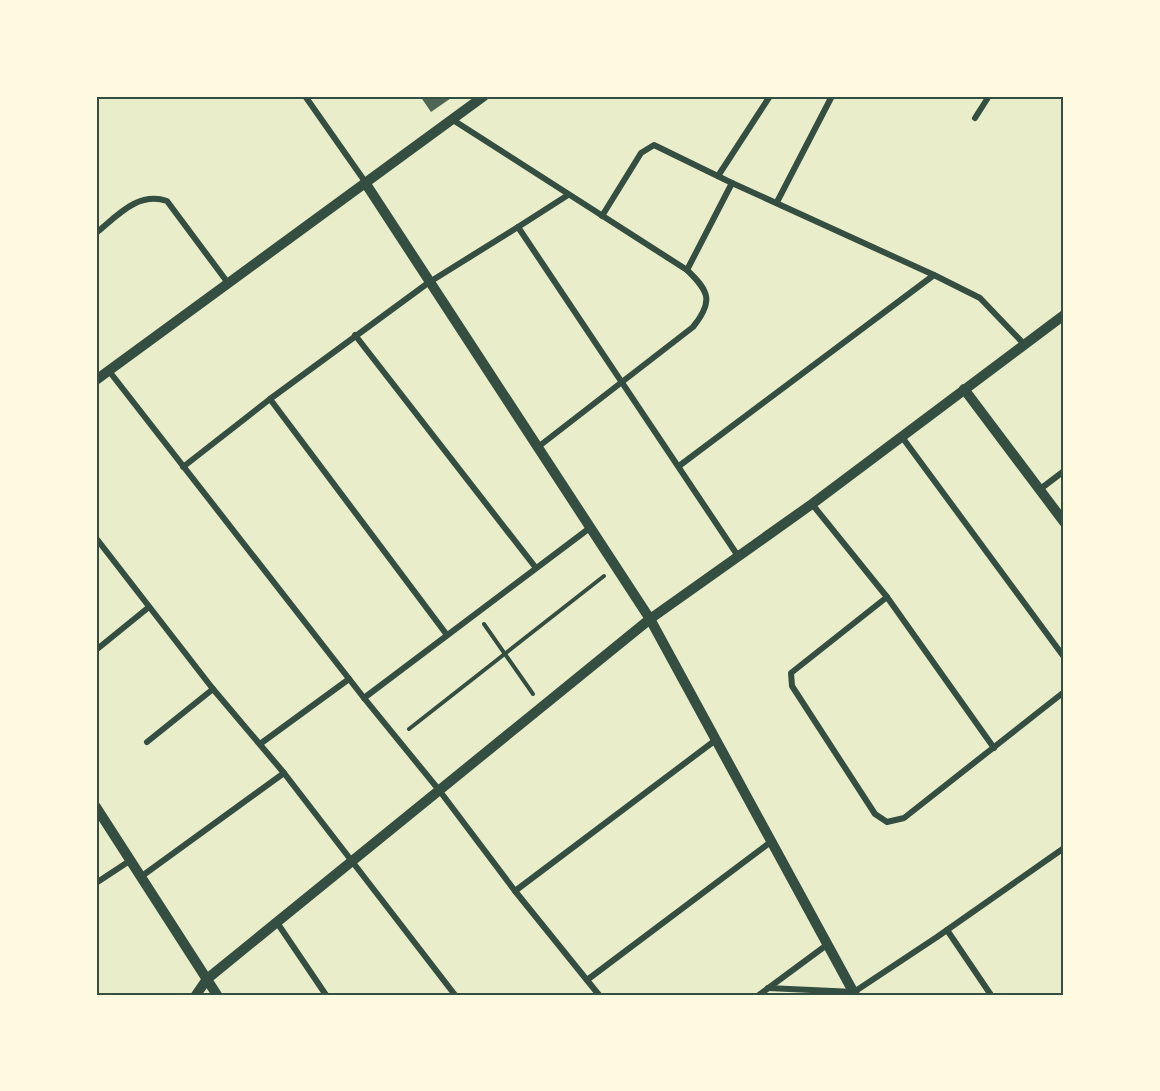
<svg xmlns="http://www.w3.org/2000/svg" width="1160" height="1091" viewBox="0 0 1160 1091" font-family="Spectral,serif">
<rect width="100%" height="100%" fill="#e9edc9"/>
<polygon fill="#4f6655" points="420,96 454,96 431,112"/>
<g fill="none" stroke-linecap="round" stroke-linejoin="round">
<g stroke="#344e41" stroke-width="4">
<polyline points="484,624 533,694"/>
<polyline points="409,729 604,576"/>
</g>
<g stroke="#344e41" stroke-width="6">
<polyline points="305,96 366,183"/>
<polyline points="975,118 989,96"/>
<path d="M 453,120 L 687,270 C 709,291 714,301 693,327 L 538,447"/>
<polyline points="718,176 770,96"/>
<polyline points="568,195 518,227 738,556"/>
<polyline points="777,202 832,96"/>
<polyline points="602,216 641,153 654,145 732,183"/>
<path d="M 96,233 C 117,216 138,191 167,201 L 228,283"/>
<polyline points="934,275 980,298 1024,344"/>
<polyline points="355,335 536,568"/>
<polyline points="109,371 364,698 439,790 515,891 599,995"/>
<polyline points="270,399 428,283 518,227"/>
<polyline points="902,437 1064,657"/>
<polyline points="679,466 934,275 732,183 687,270"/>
<polyline points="183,467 270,399 447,635"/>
<polyline points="1039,490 1064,471"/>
<polyline points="812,504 887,597 994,748"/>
<polyline points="96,538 213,689 284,773 455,995"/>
<polyline points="887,597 791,673 792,686 875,814 887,822 904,818 1064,692"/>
<polyline points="96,650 149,607"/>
<polyline points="364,698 591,527"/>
<polyline points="147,742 213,689"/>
<polyline points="260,744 349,679"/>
<polyline points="142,876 284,773"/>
<polyline points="96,883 131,860"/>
<polyline points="515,891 717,739"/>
<polyline points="278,924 326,995"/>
<polyline points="947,930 991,995"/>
<polyline points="587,980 772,841"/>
<polyline points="768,988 854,992 937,937 1064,848"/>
<polyline points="759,995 828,944"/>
</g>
<g stroke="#344e41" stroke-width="10">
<polyline points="366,184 650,619 855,995"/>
<polyline points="96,380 484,96"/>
<polyline points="964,389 1064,522"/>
<polyline points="96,807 217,995"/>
<polyline points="196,995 207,979 650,619 812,504 1064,315"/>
</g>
</g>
<rect width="1160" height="1091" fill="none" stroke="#fefae0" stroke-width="195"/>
<rect x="98" y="98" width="964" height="896" fill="none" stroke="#344e41" stroke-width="2"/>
</svg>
